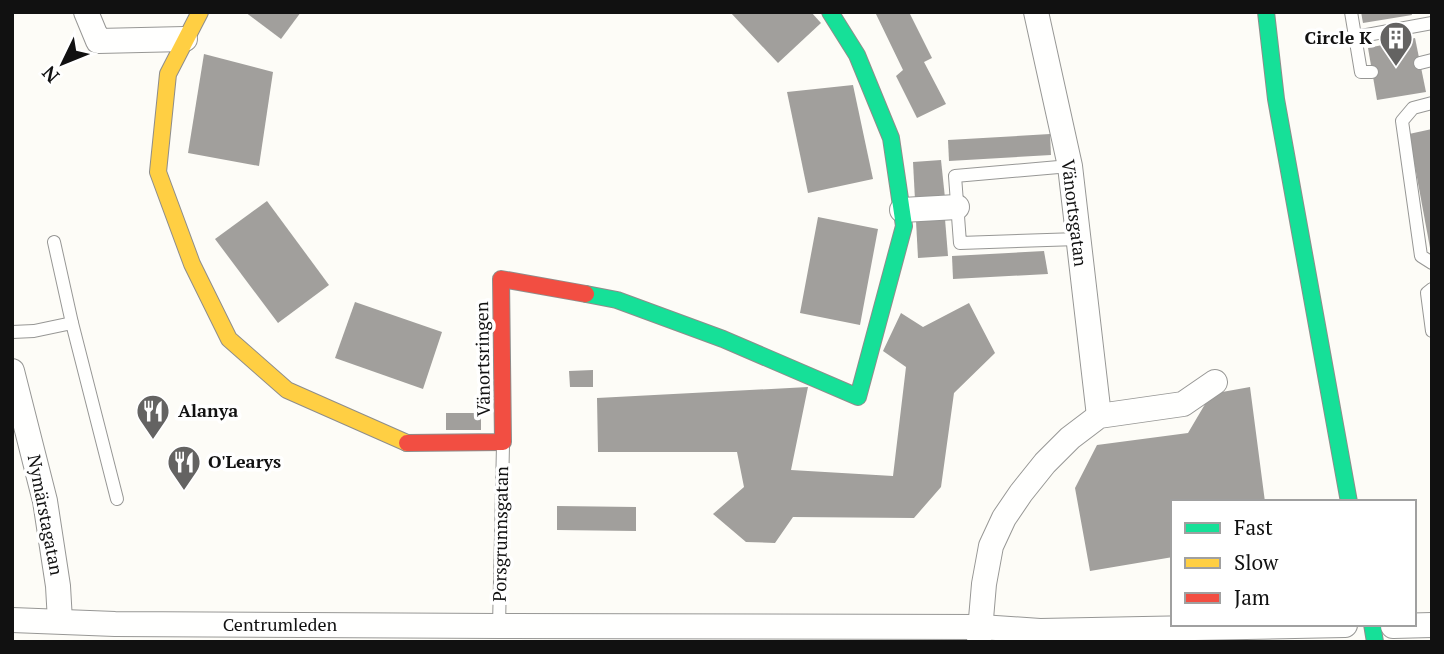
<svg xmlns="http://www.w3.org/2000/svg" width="1444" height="654" viewBox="0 0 1444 654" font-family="'PT Serif',serif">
<rect width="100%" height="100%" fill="#fdfcf7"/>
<g fill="#a19f9c">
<polygon points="245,12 301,12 281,39"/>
<polygon points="730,12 811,12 821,23 778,63"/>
<polygon points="875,12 909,12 932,58 924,62 946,104 917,118 896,76 903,70"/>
<polygon points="1361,12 1411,12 1412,15 1363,23"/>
<polygon points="1415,38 1426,92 1377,100 1368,48"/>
<polygon points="204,54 273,72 259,166 188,153"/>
<polygon points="853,85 873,179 808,193 787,92"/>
<polygon points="1432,129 1432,248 1430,248 1409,134"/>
<polygon points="1050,134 1051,155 949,161 948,140"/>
<polygon points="941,160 945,198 915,200 913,162"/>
<polygon points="267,201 329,285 278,323 215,239"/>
<polygon points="818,217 878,229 860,325 800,313"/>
<polygon points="945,219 948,256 918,258 916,221"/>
<polygon points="1044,251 1048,274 953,279 952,256"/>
<polygon points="355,302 442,332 423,389 335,358"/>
<polygon points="969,303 995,353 954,393 941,487 914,518 793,517 775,543 746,542 713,514 744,487 737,452 598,452 597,398 808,387 791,470 893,476 906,367 883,351 901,313 923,327"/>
<polygon points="593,370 593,387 570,387 569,371"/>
<polygon points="1250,387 1265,502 1173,502 1173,557 1090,571 1075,488 1097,445 1188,433 1211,394"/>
<rect x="446" y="413" width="35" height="17"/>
<polygon points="557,506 636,507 636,531 557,530"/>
</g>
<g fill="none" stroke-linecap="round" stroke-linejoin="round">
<defs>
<g id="lane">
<polyline points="1351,12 1361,72 1372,72"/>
<polyline points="1356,37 1432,23"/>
<polyline points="1420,63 1432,60"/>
<polyline points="1432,103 1413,108 1402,121 1421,256 1432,263"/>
<polyline points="1070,166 955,176 960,243 1078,239"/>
<polyline points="54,242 72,323"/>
<polyline points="1432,289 1427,293 1432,331"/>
<polyline points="12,332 34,331 72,323 117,499"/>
<polyline points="499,626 503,445"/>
</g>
<g id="street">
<polyline points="86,12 98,41 185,39"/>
<polyline points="1036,12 1070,166 1099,416"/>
<polyline points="902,210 957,207"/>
<polyline points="12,371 45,501 58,586 60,621"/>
<polyline points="12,620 115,624 499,626 981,627 1040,631 1345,625"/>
<polyline points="1393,626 1432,625"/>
<polyline points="979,642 984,584 991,546 1004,518 1021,493 1045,463 1070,438 1099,416 1183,404 1215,382"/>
</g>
<g id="fast">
<polyline points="1266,12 1276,99 1349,502"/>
<polyline points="586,294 617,300 723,339 858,397 904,226 891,138 857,55 830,12"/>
<polyline points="1372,624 1375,642"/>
</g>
<polyline id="slow" points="200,12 168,74 158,172 192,264 229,339 287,390 407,443"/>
<polyline id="jam" points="407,443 503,442 501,279 586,294"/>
</defs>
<use href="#lane" stroke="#979795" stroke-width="14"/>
<use href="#street" stroke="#979795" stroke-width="26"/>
<use href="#fast" stroke="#8e8d8b" stroke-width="18"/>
<use href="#slow" stroke="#8e8d8b" stroke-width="18"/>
<use href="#jam" stroke="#8e8d8b" stroke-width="18"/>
<use href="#lane" stroke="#fffffe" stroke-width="12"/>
<use href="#street" stroke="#fffffe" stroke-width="24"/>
<use href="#fast" stroke="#16e098" stroke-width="16"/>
<use href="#slow" stroke="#ffcf43" stroke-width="16"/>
<use href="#jam" stroke="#f24e42" stroke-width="16"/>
</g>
<defs>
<symbol id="building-pin" viewBox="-11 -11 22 30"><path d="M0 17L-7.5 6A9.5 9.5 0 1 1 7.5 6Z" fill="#646362" stroke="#fff"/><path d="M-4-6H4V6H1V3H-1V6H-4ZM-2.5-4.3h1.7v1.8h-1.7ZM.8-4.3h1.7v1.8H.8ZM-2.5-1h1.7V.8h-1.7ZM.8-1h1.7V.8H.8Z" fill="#fff"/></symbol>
<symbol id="restaurant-pin" viewBox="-11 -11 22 30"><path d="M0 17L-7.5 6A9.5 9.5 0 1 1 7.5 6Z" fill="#646362" stroke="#fff"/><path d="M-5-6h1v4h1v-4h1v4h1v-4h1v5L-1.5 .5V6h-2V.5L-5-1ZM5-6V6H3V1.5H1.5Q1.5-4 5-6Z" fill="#fff"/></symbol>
</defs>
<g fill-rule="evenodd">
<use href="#building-pin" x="1377" y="19" width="38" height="52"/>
<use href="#restaurant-pin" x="134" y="392" width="38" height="52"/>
<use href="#restaurant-pin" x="165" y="443" width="38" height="52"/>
</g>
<g text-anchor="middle" stroke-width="7" stroke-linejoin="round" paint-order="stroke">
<g font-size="18" font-weight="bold" fill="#111" stroke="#fff" text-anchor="start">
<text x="1372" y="44" text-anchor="end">Circle K</text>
<text x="178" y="417">Alanya</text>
<text x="208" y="468">O'Learys</text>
</g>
<g font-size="18" fill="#111" stroke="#fff">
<text transform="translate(1074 213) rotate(83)" y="6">Vänortsgatan</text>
<text transform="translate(483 359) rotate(-91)" y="6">Vänortsringen</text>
<text transform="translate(45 515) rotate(79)" y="6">Nymärstagatan</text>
<text transform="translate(501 534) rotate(-89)" y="6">Porsgrunnsgatan</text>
<text x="280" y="631">Centrumleden</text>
</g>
</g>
<rect width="1444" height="654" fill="none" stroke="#111111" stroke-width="28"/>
<rect x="1171" y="500" width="245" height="126" fill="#ffffff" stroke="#a0a0a0" stroke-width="2"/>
<rect x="1185" y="523" width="35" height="10" fill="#16e098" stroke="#a0a0a0" stroke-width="2"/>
<text x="1234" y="535" font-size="21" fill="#111111">Fast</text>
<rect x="1185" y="558" width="35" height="10" fill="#ffcf43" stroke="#a0a0a0" stroke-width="2"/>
<text x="1234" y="570" font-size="21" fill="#111111">Slow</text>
<rect x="1185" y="593" width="35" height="10" fill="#f24e42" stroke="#a0a0a0" stroke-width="2"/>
<text x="1234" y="605" font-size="21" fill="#111111">Jam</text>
<g transform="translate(63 63) rotate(227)" stroke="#ffffff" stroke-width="5" paint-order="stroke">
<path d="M0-5L12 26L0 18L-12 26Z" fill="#111111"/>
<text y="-10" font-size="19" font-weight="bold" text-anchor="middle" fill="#111111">N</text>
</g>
</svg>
